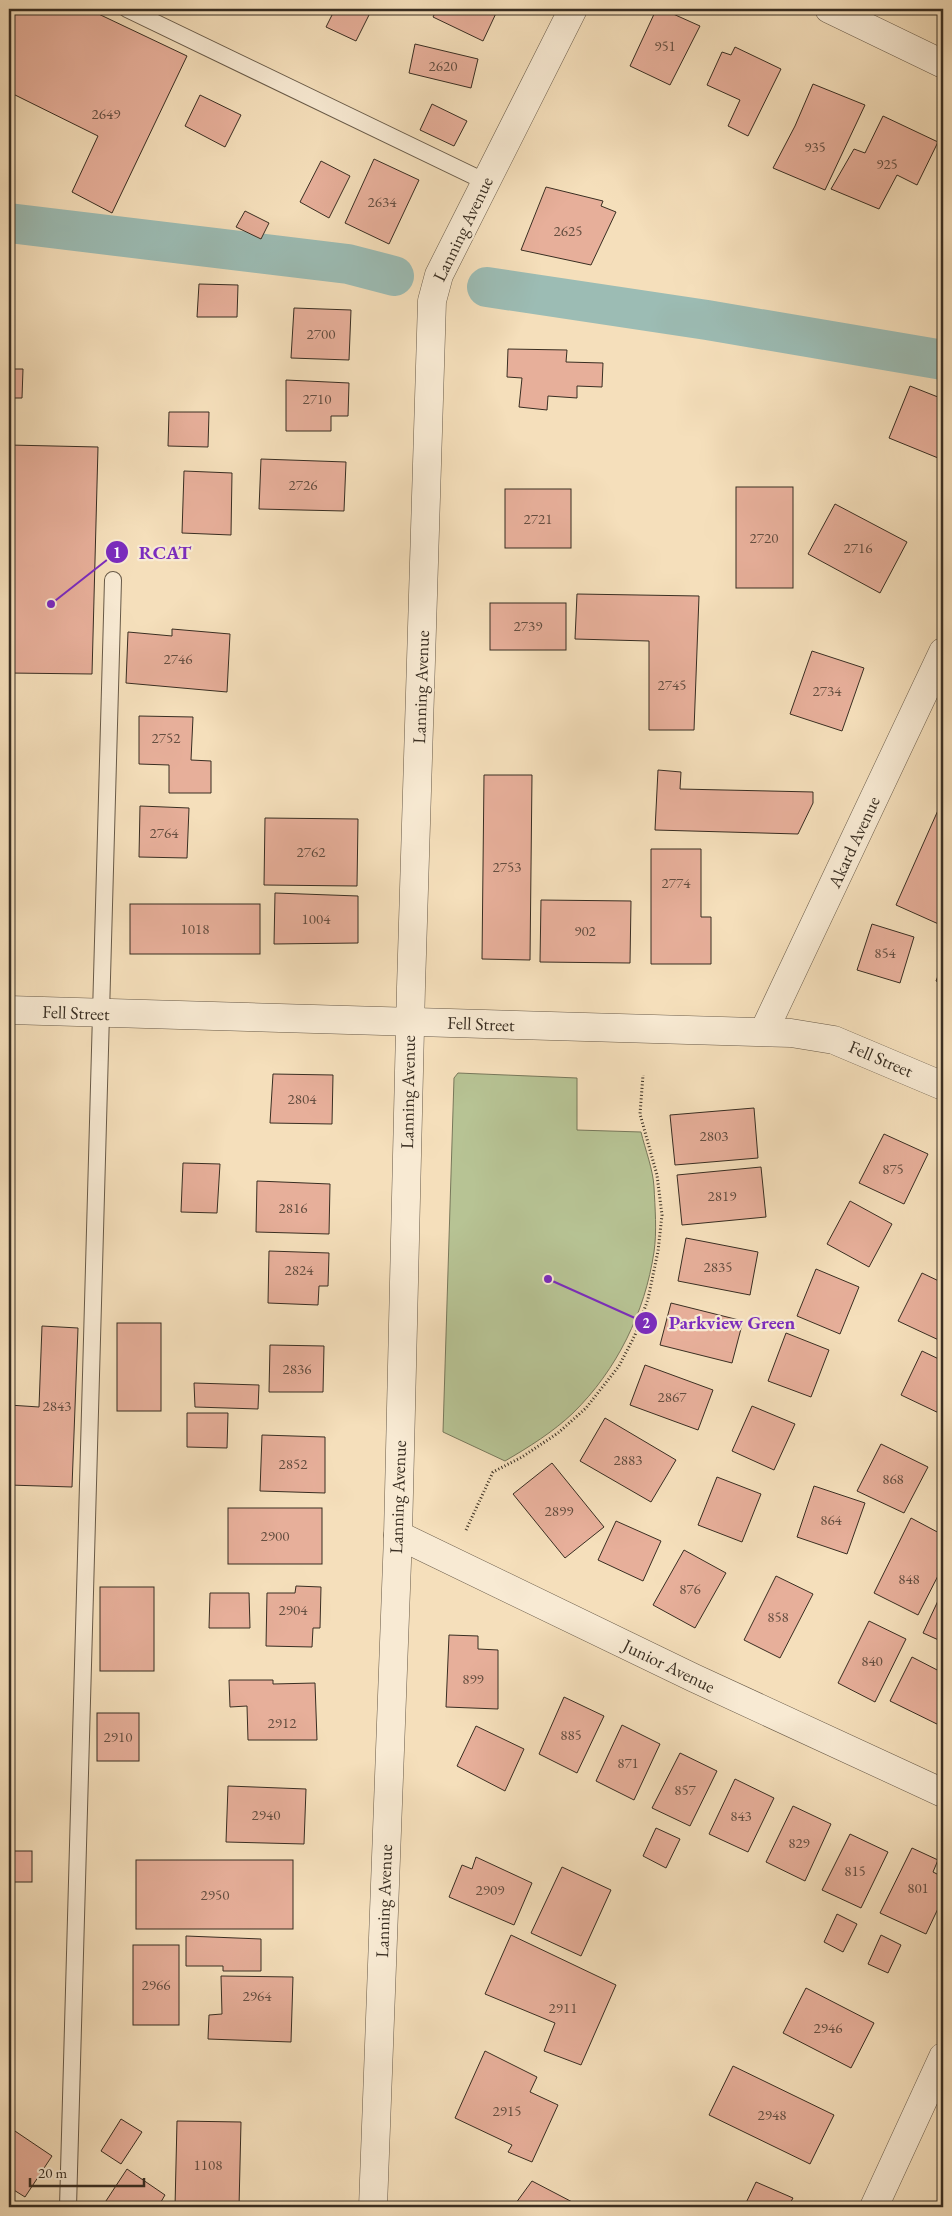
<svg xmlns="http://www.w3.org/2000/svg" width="952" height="2216" viewBox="0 0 952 2216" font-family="'EB Garamond',serif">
<rect width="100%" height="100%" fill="#f5dfbb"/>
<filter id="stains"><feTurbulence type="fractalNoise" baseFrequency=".004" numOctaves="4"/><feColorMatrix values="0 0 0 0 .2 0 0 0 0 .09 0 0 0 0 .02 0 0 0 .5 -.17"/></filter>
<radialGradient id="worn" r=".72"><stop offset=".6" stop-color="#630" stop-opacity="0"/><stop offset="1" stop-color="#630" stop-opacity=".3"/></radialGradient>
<path fill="#b7c394" stroke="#78785b" d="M 458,1073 L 577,1078 L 577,1130 L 641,1132 C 645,1149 653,1169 654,1187 C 655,1207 657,1232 654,1252 C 645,1312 617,1370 573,1413 C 553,1432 529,1447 505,1461 L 443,1432 L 454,1078 Z"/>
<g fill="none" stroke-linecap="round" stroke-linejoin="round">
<g stroke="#9cbcb4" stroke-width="40">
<polyline points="9,223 348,264 394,276"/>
<polyline points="487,287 707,320 943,360"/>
</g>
</g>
<g fill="#e7af9a" stroke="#392e22">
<polygon points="9,9 88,9 187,56 112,213 72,192 98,136 9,92"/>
<polygon points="335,9 372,9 356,41 326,27"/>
<polygon points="437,9 498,9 483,41 433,17"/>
<polygon points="662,9 700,26 670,85 630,66 655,12 660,14"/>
<polygon points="415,44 478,59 471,88 409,73"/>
<polygon points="735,47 781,69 748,136 728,126 740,100 707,85 722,52 731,55"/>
<polygon points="813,84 865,105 825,190 773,168 795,126"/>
<polygon points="200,95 241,115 225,147 185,126"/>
<polygon points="432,104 467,121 454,146 420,130"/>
<polygon points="883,116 938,142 917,185 897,175 879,209 831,189 854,149 865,153"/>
<polygon points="374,159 419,180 389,244 345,223"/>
<polygon points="321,161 350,176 329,218 300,202"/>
<polygon points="546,187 603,201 601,206 616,212 591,265 521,250"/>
<polygon points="245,211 269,223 261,239 236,227"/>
<polygon points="199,284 238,285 237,317 197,317"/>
<polygon points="294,308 351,310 349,360 291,358"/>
<polygon points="508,349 567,350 566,362 603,363 602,387 577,386 577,398 548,396 547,410 519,407 522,378 507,377"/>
<polygon points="9,369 23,369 22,398 9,398"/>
<polygon points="286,380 349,383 348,416 331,416 331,431 286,431"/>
<polygon points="910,386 943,399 943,460 889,438"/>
<polygon points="169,412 209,412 208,447 168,446"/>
<polygon points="9,445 98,447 92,674 9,673"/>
<polygon points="261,459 346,462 344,511 259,509"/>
<polygon points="184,471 232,473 231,535 182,533"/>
<rect x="736" y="487" width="57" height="101"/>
<rect x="505" y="489" width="66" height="59"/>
<polygon points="835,504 907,542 880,593 808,554"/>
<polygon points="577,594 699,596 694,730 649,730 649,641 575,639"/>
<rect x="490" y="603" width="76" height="47"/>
<polygon points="172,629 230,634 227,692 126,683 128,632 172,636"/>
<polygon points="812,651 864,668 842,731 790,714"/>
<polygon points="139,716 193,717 191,760 211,761 211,793 169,793 169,765 139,764"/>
<polygon points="658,770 681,772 680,789 813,792 813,803 798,834 655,830"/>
<polygon points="484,775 532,775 530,960 482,959"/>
<polygon points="943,799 943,926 896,905"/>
<polygon points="140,806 189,808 187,858 139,857"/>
<polygon points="265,818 358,819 357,886 264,885"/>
<polygon points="651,849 701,849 701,917 711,917 711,964 651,964"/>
<polygon points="275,893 358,896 358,943 274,944"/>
<polygon points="541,900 631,901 630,963 540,962"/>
<rect x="130" y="904" width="130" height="50"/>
<polygon points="872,924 914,937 900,983 857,970"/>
<polygon points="943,963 943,984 936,981"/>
<polygon points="273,1074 333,1075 332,1124 270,1123"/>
<polygon points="754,1108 758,1158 675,1165 670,1115"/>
<polygon points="884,1134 928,1154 904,1204 859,1183"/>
<polygon points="183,1163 220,1164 217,1213 181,1212"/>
<polygon points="761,1167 766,1217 682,1225 677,1175"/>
<polygon points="257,1181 330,1184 329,1234 256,1232"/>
<polygon points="850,1201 892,1224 869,1267 827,1244"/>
<polygon points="686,1238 758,1252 750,1295 678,1281"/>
<polygon points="269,1251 329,1253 328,1286 319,1286 318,1305 268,1303"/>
<polygon points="816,1269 859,1287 840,1334 797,1316"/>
<polygon points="922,1273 943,1283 943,1342 898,1321"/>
<polygon points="671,1303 743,1321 732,1363 660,1345"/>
<rect x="117" y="1323" width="44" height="88"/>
<polygon points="42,1326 78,1328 72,1487 9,1485 9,1405 39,1407"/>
<polygon points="786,1333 829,1350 811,1397 768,1381"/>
<polygon points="270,1345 324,1346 323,1392 269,1392"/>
<polygon points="922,1351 943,1361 943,1415 901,1395"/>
<polygon points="645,1365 713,1390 698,1430 630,1405"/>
<polygon points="194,1383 259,1385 258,1409 195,1407"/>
<polygon points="752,1406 795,1424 774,1470 732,1451"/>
<polygon points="187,1413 228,1413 227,1448 187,1447"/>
<polygon points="605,1418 676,1460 651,1502 580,1461"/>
<polygon points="262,1435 325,1437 325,1493 260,1491"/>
<polygon points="881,1444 928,1467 904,1513 857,1491"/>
<polygon points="552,1463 604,1527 565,1558 513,1494"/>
<polygon points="717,1477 761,1494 742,1542 698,1525"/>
<polygon points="814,1486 865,1503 847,1554 797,1537"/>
<rect x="228" y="1508" width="94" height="56"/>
<polygon points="911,1518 943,1535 943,1566 918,1615 874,1593"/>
<polygon points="616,1521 661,1541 643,1581 598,1560"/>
<polygon points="684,1550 726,1573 695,1628 653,1605"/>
<polygon points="776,1576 813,1594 780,1658 744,1640"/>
<polygon points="296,1586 321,1587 320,1628 313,1628 312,1647 266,1646 267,1593 295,1593"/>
<rect x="100" y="1587" width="54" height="84"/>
<polygon points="943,1590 943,1642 923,1633"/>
<polygon points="210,1593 249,1593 250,1628 209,1628"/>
<polygon points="869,1621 906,1639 875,1702 838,1683"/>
<polygon points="449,1635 478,1636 478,1649 498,1650 498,1709 446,1707"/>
<polygon points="912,1657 943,1673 943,1727 890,1701"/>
<polygon points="229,1680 273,1680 273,1684 315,1683 317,1740 248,1740 247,1706 230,1707"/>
<polygon points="564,1697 604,1716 577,1773 539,1754"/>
<rect x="97" y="1713" width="42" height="48"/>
<polygon points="622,1725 660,1744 634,1800 596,1781"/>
<polygon points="476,1726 524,1749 505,1791 457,1766"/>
<polygon points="680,1753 717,1771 690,1826 652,1808"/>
<polygon points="735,1779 774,1798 748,1852 709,1834"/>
<polygon points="228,1786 306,1789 304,1844 226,1842"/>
<polygon points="793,1806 831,1824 805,1881 766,1862"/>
<polygon points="656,1828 680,1839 666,1868 643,1856"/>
<polygon points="850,1834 888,1852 861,1908 822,1890"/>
<polygon points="912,1848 938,1860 933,1872 943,1877 943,1898 926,1934 880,1913"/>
<rect x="9" y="1851" width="23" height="31"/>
<polygon points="476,1857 532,1883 514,1925 449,1897 462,1865 472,1869"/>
<rect x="136" y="1860" width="157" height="69"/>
<polygon points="562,1867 611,1890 581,1956 531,1933"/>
<polygon points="837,1914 857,1924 843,1952 824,1942"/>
<polygon points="511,1935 616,1985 581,2065 544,2051 555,2023 485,1994"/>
<polygon points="881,1935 901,1945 888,1973 868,1964"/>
<polygon points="186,1936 261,1939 261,1971 223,1971 223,1966 186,1966"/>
<rect x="133" y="1945" width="46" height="80"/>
<polygon points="221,1976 293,1977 291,2042 208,2039 209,2015 222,2014"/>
<polygon points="806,1988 874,2023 851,2068 783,2033"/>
<polygon points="485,2051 537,2077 530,2092 558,2105 532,2162 508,2152 512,2145 455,2118"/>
<polygon points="733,2066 834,2115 810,2164 709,2115"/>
<polygon points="121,2119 142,2132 121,2164 101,2151"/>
<polygon points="177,2121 241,2122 239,2207 175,2207"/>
<polygon points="9,2127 52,2156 25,2197 9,2187"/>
<polygon points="127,2169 165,2195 158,2207 102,2207"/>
<polygon points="532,2181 578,2205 577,2207 513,2207"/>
<polygon points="756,2182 793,2198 788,2207 744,2207"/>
</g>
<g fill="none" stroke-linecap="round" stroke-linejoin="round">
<defs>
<g id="service">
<polyline points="127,9 486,182"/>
<polyline points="68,2207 113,580"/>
</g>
<g id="minor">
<polyline points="829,9 943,64"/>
<polyline points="9,1010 791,1033 834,1040 943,1086"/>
<polyline points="764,1031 943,652"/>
<polyline points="398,1535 694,1678 943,1793"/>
<polyline points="373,2207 398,1535 411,987 432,301 439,275 573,9"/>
<polyline points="874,2207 943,2057"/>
</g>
</defs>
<use href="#service" stroke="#685a48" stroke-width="18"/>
<use href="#minor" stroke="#685a48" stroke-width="29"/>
<polyline stroke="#392e22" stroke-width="3" stroke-dasharray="1 2.5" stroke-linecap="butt" points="466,1530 493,1472 522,1457 558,1433 586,1408 619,1366 635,1335 648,1299 658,1251 662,1215 657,1175 640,1114 643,1075"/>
<use href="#service" stroke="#f8ead3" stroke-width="16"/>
<use href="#minor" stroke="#f8ead3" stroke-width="28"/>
</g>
<g text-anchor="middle" stroke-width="4.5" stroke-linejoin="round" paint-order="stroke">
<g font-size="15" fill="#644e40">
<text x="665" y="51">951</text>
<text x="443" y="71">2620</text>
<text x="106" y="119">2649</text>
<text x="815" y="152">935</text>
<text x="887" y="169">925</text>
<text x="382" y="207">2634</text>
<text x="568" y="236">2625</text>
<text x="321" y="339">2700</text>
<text x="317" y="404">2710</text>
<text x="303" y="490">2726</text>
<text x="538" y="524">2721</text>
<text x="764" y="543">2720</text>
<text x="858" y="553">2716</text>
<text x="528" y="631">2739</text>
<text x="178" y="664">2746</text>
<text x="672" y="690">2745</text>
<text x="827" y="696">2734</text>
<text x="166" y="743">2752</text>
<text x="164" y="838">2764</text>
<text x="311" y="857">2762</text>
<text x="507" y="872">2753</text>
<text x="676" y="888">2774</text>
<text x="316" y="924">1004</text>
<text x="195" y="934">1018</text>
<text x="585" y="936">902</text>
<text x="885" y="958">854</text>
<text x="302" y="1104">2804</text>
<text x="714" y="1141">2803</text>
<text x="893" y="1174">875</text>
<text x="722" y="1201">2819</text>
<text x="293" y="1213">2816</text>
<text x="718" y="1272">2835</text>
<text x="299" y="1275">2824</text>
<text x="297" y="1374">2836</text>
<text x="672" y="1402">2867</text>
<text x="57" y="1411">2843</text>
<text x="628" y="1465">2883</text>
<text x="293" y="1469">2852</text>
<text x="893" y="1484">868</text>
<text x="559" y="1516">2899</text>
<text x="831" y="1525">864</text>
<text x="275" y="1541">2900</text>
<text x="909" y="1584">848</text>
<text x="690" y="1594">876</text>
<text x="293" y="1615">2904</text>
<text x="778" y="1622">858</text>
<text x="872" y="1666">840</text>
<text x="473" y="1684">899</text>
<text x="282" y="1728">2912</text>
<text x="571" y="1740">885</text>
<text x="118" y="1742">2910</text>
<text x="628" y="1768">871</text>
<text x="685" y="1795">857</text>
<text x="266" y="1820">2940</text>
<text x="741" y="1821">843</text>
<text x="799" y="1848">829</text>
<text x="855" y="1876">815</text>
<text x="918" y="1893">801</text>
<text x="490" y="1895">2909</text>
<text x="215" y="1900">2950</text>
<text x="156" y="1990">2966</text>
<text x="257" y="2001">2964</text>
<text x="563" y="2013">2911</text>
<text x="828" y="2033">2946</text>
<text x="507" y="2116">2915</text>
<text x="772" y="2120">2948</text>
<text x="208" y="2170">1108</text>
</g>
<g font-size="18" fill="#392e22" stroke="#f8ead3">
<text transform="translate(463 229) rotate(-64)" y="6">Lanning Avenue</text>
<text transform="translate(421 687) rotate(-88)" y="6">Lanning Avenue</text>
<text transform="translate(854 842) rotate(-65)" y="6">Akard Avenue</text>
<text transform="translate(76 1013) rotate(2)" y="6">Fell Street</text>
<text transform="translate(481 1024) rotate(2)" y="6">Fell Street</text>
<text transform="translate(881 1059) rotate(23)" y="6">Fell Street</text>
<text transform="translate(408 1092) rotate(-89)" y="6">Lanning Avenue</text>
<text transform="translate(398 1497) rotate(-88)" y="6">Lanning Avenue</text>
<text transform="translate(669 1666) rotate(26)" y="6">Junior Avenue</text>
<text transform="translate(384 1901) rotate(-88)" y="6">Lanning Avenue</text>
</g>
</g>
<path fill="none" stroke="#7b2cbf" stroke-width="2" d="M51 604L117 552M548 1279L646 1323"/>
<g fill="#7b2cbf" stroke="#f8ead3" stroke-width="2">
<circle cx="51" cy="604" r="5"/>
<circle cx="548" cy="1279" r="5"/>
<circle cx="117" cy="552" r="12"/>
<circle cx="646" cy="1323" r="12"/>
</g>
<g font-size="15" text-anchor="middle" font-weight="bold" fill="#fff">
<text x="117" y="558">1</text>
<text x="646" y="1328">2</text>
</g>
<g font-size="19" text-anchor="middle" font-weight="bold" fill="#7b2cbf" stroke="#f8ead3" stroke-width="4.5" stroke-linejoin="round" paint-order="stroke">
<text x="165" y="559">RCAT</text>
<text x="732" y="1329">Parkview Green</text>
</g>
<rect width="952" height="2216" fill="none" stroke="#f5dfbb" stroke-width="30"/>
<rect x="10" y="10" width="932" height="2196" fill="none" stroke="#392e22" stroke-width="2.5"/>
<rect x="15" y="15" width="922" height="2186" fill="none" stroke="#392e22"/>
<path d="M30 2178v8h114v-8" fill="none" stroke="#392e22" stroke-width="2.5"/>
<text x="38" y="2178" font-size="15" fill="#392e22" stroke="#f8ead3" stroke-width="4" paint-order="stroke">20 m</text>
<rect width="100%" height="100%" filter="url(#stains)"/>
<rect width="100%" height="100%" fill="url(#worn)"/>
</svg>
